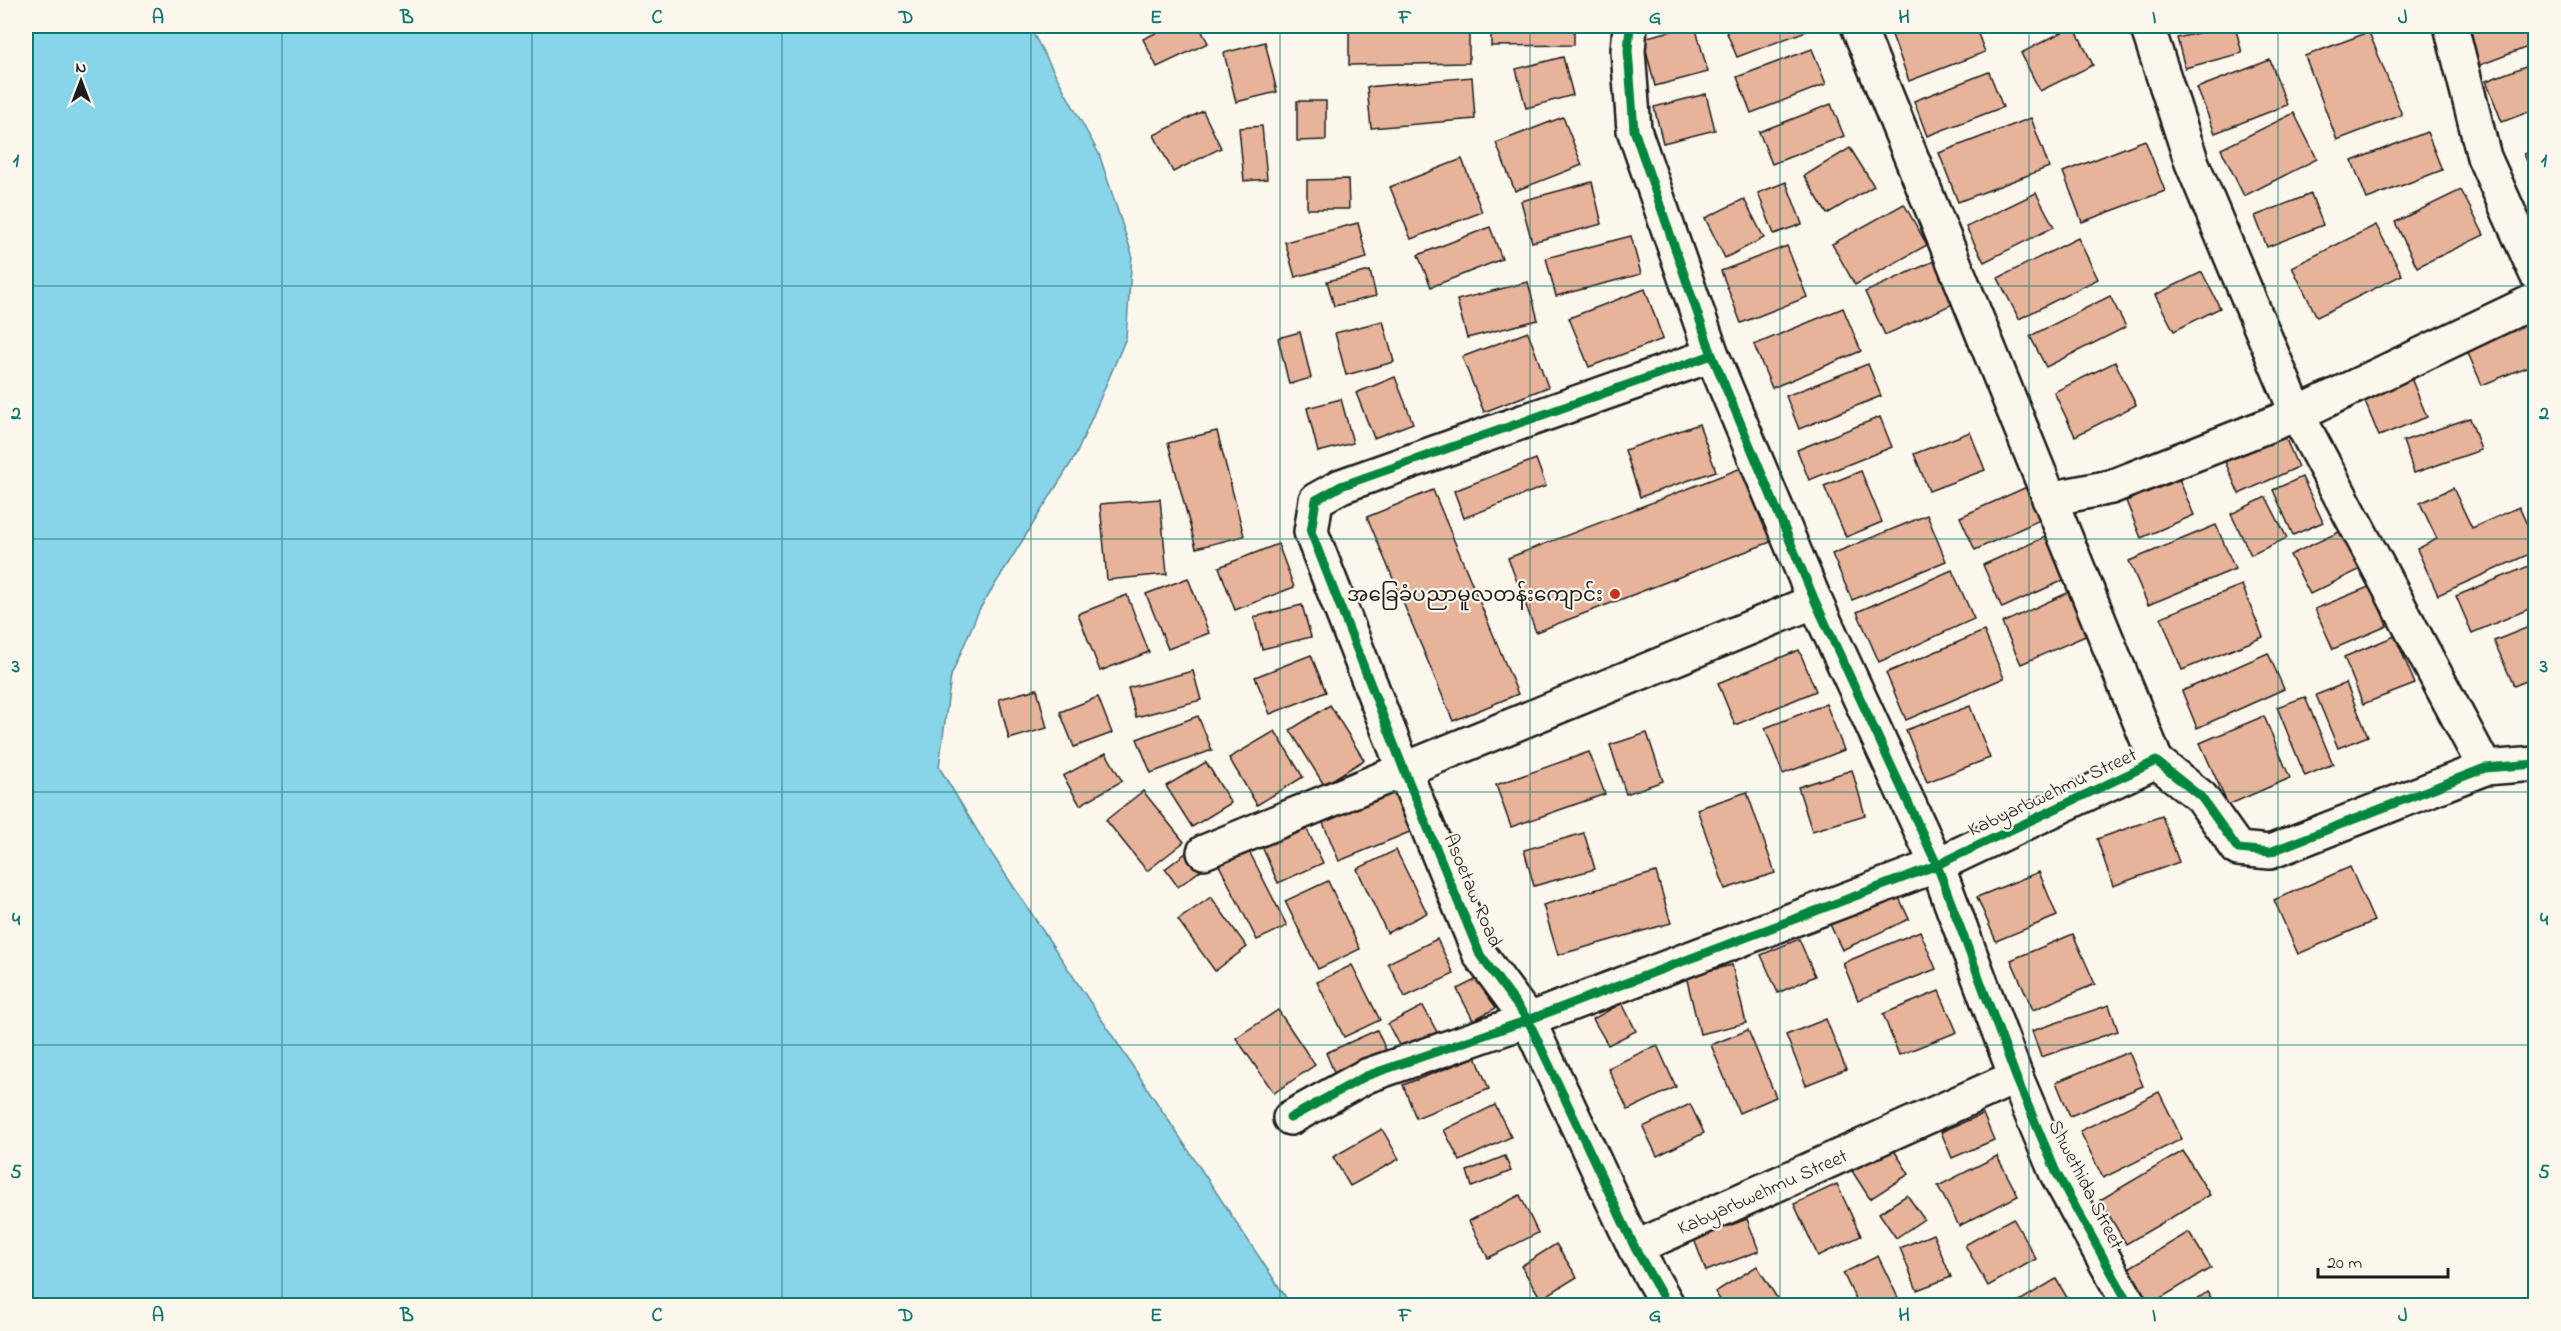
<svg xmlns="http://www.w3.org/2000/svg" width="2561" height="1331" viewBox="0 0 2561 1331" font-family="'Indie Flower','Noto Sans Myanmar',sans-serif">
<rect width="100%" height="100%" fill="#fbf7ec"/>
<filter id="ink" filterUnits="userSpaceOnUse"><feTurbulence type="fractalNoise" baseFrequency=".0167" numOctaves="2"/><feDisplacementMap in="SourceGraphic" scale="12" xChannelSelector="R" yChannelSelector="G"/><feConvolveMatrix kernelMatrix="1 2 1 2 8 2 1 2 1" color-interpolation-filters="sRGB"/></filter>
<g filter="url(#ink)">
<polygon fill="#88d4e8" stroke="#5d8a96" stroke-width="1.5" points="26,26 1029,26 1099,154 1132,254 1126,338 1076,455 979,610 951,676 939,767 984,842 1291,1305 26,1305"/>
<g fill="#e7b39a" stroke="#1c1c1c" stroke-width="1.5">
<polygon points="1170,26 1199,26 1208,43 1157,67 1143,39"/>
<polygon points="1349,26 1469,26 1469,63 1349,65"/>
<polygon points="1491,26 1574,26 1574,45 1491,46"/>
<polygon points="1691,26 1695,26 1708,72 1655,86 1643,38"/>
<polygon points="1724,26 1817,26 1817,27 1737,57"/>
<polygon points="1917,26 1975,26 1985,52 1909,81 1892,35"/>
<polygon points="2074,26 2093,65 2040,91 2021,53"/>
<polygon points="2227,26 2235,26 2242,53 2185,68 2177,38"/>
<polygon points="2465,26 2536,26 2536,44 2480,65"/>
<polygon points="2369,32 2402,115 2337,140 2305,56"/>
<polygon points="1265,42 1277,92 1236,102 1224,53"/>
<polygon points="1812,49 1826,84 1751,113 1737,77"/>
<polygon points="1563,57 1573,95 1526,108 1516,69"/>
<polygon points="2270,60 2287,105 2215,133 2197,88"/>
<polygon points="2536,62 2536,109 2502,122 2486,81"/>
<polygon points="1989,72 2003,107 1927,136 1914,101"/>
<polygon points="1472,77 1475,119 1371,128 1367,87"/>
<polygon points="1706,94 1715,130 1663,143 1654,107"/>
<polygon points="1297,101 1326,101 1326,140 1297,141"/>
<polygon points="1831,104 1844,136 1772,164 1759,132"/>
<polygon points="1203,111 1221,148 1173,172 1154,135"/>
<polygon points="2294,113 2317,159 2244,196 2221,149"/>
<polygon points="1563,117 1582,165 1515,191 1496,143"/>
<polygon points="2031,118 2049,167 1958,202 1939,153"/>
<polygon points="1262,126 1267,179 1244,181 1239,128"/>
<polygon points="2427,132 2442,170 2367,199 2352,161"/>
<polygon points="2145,140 2165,191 2082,222 2063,172"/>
<polygon points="1850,148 1874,186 1827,214 1804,176"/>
<polygon points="2536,150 2536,183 2524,154"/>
<polygon points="1462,159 1482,212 1411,239 1390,187"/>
<polygon points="1348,179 1349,209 1307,209 1307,180"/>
<polygon points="1592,182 1602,224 1532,242 1521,201"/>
<polygon points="1786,182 1802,224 1774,234 1758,193"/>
<polygon points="2461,190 2484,235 2417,267 2395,222"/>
<polygon points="2036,193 2054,227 1984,262 1966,227"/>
<polygon points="2311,194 2323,225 2267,247 2255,216"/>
<polygon points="1744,199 1764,238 1725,258 1705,218"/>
<polygon points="1904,204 1927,245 1855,285 1832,244"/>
<polygon points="1358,223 1367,258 1295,277 1285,242"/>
<polygon points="2376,225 2402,275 2317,317 2292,267"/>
<polygon points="1490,227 1502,259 1431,287 1418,255"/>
<polygon points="1631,236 1641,274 1556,296 1546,258"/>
<polygon points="2078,238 2098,279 2019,319 1998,278"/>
<polygon points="1787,246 1807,297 1741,323 1721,271"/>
<polygon points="1934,261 1953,304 1885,335 1865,292"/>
<polygon points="1370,271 1376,296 1334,306 1327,281"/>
<polygon points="2202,272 2220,308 2174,331 2155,295"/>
<polygon points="1528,282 1538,320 1467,338 1457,300"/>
<polygon points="1645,289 1663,339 1589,367 1569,318"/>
<polygon points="2110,296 2126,327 2046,367 2030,336"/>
<polygon points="1843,308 1861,351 1772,388 1754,345"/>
<polygon points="2533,316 2536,322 2536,363 2482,385 2464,344"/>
<polygon points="1383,321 1394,362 1346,375 1335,333"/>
<polygon points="1300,332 1311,378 1289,384 1278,338"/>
<polygon points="1528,332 1548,387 1484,412 1462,357"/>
<polygon points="2404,361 2427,417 2379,436 2356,380"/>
<polygon points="2115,362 2136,405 2075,436 2054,392"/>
<polygon points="1868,364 1881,396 1799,429 1786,396"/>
<polygon points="1395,377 1413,423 1374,438 1356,393"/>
<polygon points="1341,399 1353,443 1318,452 1307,408"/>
<polygon points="1880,417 1892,447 1809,480 1797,450"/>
<polygon points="2470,418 2481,450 2414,473 2403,441"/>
<polygon points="1699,424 1716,471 1640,497 1625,450"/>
<polygon points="2282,430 2298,467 2239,494 2223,457"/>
<polygon points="1217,431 1244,536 1196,548 1168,443"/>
<polygon points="1970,432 1985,470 1929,491 1914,454"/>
<polygon points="1536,459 1546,486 1464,518 1454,491"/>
<polygon points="1744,467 1773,541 1536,632 1508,558"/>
<polygon points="1861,471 1882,522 1846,537 1824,486"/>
<polygon points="2302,477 2323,522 2293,535 2273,490"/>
<polygon points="2179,479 2194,515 2141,538 2126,501"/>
<polygon points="2029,486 2044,518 1975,550 1960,517"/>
<polygon points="2453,488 2472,528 2519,507 2536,544 2536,551 2438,595 2417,549 2437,539 2420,503"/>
<polygon points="1433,490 1518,694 1453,721 1367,517"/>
<polygon points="2266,497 2287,538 2251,555 2231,514"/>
<polygon points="1160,499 1167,574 1107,580 1100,504"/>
<polygon points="1927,515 1946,561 1852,600 1832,554"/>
<polygon points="2216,525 2235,569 2148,605 2129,561"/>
<polygon points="2343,530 2363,568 2310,594 2290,555"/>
<polygon points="2054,533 2073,576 2002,608 1983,565"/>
<polygon points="1278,544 1294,587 1235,610 1219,567"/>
<polygon points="2536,563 2536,606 2472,633 2456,596"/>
<polygon points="1952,570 1974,619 1879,662 1857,612"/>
<polygon points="1188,578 1209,633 1168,649 1146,594"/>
<polygon points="2242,585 2263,637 2182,670 2161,617"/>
<polygon points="2371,586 2387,626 2333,649 2315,609"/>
<polygon points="2078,588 2097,631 2021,664 2002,623"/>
<polygon points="1127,595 1149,652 1100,671 1078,614"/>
<polygon points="1302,605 1311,637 1262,649 1254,617"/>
<polygon points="2536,624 2536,677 2514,686 2494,641"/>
<polygon points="1984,631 2004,678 1906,720 1886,673"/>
<polygon points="2395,636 2415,684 2363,704 2344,657"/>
<polygon points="1799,650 1816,691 1735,725 1718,683"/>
<polygon points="2268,653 2284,689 2197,728 2182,691"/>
<polygon points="1311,655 1326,692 1270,714 1255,677"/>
<polygon points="1193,671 1201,700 1136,717 1128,688"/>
<polygon points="2346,683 2368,736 2338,748 2316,695"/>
<polygon points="1037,689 1047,728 1009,739 999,699"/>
<polygon points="1098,697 1112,733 1074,747 1060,712"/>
<polygon points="2305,697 2333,764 2305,776 2277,707"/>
<polygon points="1826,704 1844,750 1783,774 1765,728"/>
<polygon points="1330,705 1364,760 1324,785 1290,730"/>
<polygon points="1970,706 1990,758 1927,782 1906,730"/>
<polygon points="1198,716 1212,750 1151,773 1137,739"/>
<polygon points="2264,716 2290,778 2228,805 2200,743"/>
<polygon points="1275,731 1303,777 1257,805 1229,758"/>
<polygon points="1647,733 1663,781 1626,794 1610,745"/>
<polygon points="1589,752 1605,794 1511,827 1496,785"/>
<polygon points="1106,753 1122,781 1080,805 1063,776"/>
<polygon points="1206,762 1231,803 1192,827 1166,786"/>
<polygon points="1852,770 1865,815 1812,831 1798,787"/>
<polygon points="1394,788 1412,831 1339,861 1321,818"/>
<polygon points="1143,791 1184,842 1147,871 1106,820"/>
<polygon points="1747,792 1775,873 1725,889 1697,809"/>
<polygon points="2162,816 2179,862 2113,886 2097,839"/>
<polygon points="1304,823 1323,863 1278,883 1260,842"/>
<polygon points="1584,833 1595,869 1534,886 1524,850"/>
<polygon points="1191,849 1205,867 1178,887 1165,869"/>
<polygon points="1248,849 1287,926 1257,940 1219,865"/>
<polygon points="1396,850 1427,913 1387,933 1357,869"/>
<polygon points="2350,867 2374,921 2298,954 2274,900"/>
<polygon points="1656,872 1671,923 1558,955 1543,905"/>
<polygon points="2039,872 2057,916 1996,941 1977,897"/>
<polygon points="1328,881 1360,949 1318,969 1285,901"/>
<polygon points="1895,889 1909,919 1842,950 1828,920"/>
<polygon points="1211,897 1247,947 1215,971 1178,920"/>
<polygon points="1920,931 1936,969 1858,1000 1843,963"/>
<polygon points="2073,934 2095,984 2033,1010 2011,960"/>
<polygon points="1437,939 1454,974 1405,997 1388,963"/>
<polygon points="1799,939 1815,976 1778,993 1761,955"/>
<polygon points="1352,965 1380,1020 1344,1037 1317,982"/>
<polygon points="1732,965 1746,1023 1700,1034 1686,976"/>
<polygon points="1487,974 1502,1005 1473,1020 1457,989"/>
<polygon points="1939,991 1957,1032 1899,1055 1883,1014"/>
<polygon points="1622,1003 1636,1031 1608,1045 1593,1019"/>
<polygon points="2109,1005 2118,1031 2041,1057 2032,1031"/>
<polygon points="1423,1006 1437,1032 1402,1051 1388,1024"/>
<polygon points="1278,1010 1315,1065 1274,1093 1236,1038"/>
<polygon points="1826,1019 1846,1069 1806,1085 1786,1035"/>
<polygon points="1377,1030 1389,1057 1337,1079 1326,1053"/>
<polygon points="1748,1030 1776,1097 1739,1113 1711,1045"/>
<polygon points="1657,1045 1676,1087 1628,1110 1608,1068"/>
<polygon points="2129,1052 2143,1086 2070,1116 2056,1082"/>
<polygon points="1476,1057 1489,1089 1416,1118 1403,1085"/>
<polygon points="2159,1092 2182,1139 2103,1178 2080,1131"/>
<polygon points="1690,1104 1704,1133 1657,1156 1643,1127"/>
<polygon points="1495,1105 1511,1137 1460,1161 1444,1130"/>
<polygon points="1983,1114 1994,1140 1952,1158 1941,1132"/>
<polygon points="1382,1129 1399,1159 1350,1186 1333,1157"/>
<polygon points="1892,1147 1909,1174 1870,1199 1852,1171"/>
<polygon points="2183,1151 2210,1195 2126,1244 2100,1200"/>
<polygon points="1505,1156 1511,1171 1472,1187 1467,1171"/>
<polygon points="1997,1156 2018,1196 1959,1226 1938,1186"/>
<polygon points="1837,1184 1861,1236 1818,1256 1794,1204"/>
<polygon points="1520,1195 1538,1233 1488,1258 1469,1221"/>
<polygon points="1907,1195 1924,1219 1896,1238 1879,1213"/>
<polygon points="2013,1218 2036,1259 1988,1286 1965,1245"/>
<polygon points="1747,1219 1759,1251 1706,1271 1694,1239"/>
<polygon points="2189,1232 2211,1268 2149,1305 2127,1269"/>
<polygon points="1933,1234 1951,1277 1917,1290 1900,1248"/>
<polygon points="1556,1244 1577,1277 1541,1299 1521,1266"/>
<polygon points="1878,1256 1902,1306 1859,1306 1843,1273"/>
<polygon points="1757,1266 1782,1306 1724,1306 1715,1292"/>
<polygon points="2056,1279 2072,1306 2011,1306"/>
<polygon points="2207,1292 2217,1306 2188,1306"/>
</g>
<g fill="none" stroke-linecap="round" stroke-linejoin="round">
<defs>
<g id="minor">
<polyline points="1630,26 1628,51 1634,130 1712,355 1815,601 1937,865 2016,1077 2056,1172 2130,1306"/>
<polyline points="1858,26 2156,761"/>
<polyline points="2147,26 2192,163 2297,414 2485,768"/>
<polyline points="2451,26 2484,157 2536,273"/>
<polyline points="2049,499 2111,487 2297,414 2536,300"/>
<polyline points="1204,852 1815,601"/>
<polyline points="1290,1118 1366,1076 1528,1020 1937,865 2156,761 2201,797 2238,849 2270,852 2485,768 2536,764"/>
<polyline points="1635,1248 2016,1077"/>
<polyline points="1668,1306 1635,1248 1528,1020 1480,955 1404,770 1311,532 1316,500 1341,486 1712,355"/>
</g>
</defs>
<use href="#minor" stroke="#1c1c1c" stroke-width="38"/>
<use href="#minor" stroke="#fbf7ec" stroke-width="33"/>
<defs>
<g id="cycleway">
<polyline points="1630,26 1628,51 1634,130 1712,355 1815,601 1937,865 2016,1077 2056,1172 2130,1306"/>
<polyline points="1290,1118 1366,1076 1528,1020 1937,865 2156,761 2201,797 2238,849 2270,852 2485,768 2536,764"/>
<polyline points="1668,1306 1635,1248 1528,1020 1480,955 1404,770 1311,532 1316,500 1341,486 1712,355"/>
</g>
</defs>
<use href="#cycleway" stroke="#fbf7ec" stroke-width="13"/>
<use href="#cycleway" stroke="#00873e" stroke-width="9"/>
</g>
</g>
<path fill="none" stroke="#0f766e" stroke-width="1.5" stroke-opacity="0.55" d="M 282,26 L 282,1306M 532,26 L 532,1306M 782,26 L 782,1306M 1031,26 L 1031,1306M 1280,26 L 1280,1306M 1530,26 L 1530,1306M 1780,26 L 1780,1306M 2029,26 L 2029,1306M 2278,26 L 2278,1306M 26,286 L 2536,286M 26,539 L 2536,539M 26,792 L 2536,792M 26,1045 L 2536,1045"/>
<circle fill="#c8321e" stroke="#fbf7ec" stroke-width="2" cx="1615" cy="594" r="6"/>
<g text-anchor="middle" stroke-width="4.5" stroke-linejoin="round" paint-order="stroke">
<g font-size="20" fill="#1c1c1c" stroke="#fbf7ec" text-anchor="end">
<text x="1603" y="601">အခြေခံပညာမူလတန်းကျောင်း</text>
</g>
<g font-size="20" fill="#1c1c1c" stroke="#fbf7ec">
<text transform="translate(2052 791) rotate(-25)" y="7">Kabyarbwehmu Street</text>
<text transform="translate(1474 890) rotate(67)" y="7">Asoetaw Road</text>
<text transform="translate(2087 1184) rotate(63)" y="7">Shwethida Street</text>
<text transform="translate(1762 1191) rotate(-24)" y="7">Kabyarbwehmu Street</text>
</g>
</g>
<rect width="2561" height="1331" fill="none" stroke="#fbf7ec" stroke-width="66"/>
<g transform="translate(81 81)" stroke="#fbf7ec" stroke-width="4.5" paint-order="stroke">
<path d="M0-4.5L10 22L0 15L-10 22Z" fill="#1c1c1c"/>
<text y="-9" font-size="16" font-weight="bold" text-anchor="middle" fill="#1c1c1c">N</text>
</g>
<path d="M2318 1268v9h130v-9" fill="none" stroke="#1c1c1c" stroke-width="3"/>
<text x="2327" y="1268" font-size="18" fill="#1c1c1c" stroke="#fbf7ec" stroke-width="4.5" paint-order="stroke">20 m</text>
<rect x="33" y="33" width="2495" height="1265" fill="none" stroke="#0f766e" stroke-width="2"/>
<g font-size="20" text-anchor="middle" font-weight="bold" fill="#0f766e">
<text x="158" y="23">A</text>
<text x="407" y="23">B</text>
<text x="657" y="23">C</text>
<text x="906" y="23">D</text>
<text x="1156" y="23">E</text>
<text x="1405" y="23">F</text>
<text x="1655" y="23">G</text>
<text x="1904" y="23">H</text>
<text x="2154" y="23">I</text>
<text x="2403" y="23">J</text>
<text x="16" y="166">1</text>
<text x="2544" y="166">1</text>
<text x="16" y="419">2</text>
<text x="2544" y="419">2</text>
<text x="16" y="672">3</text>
<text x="2544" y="672">3</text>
<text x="16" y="925">4</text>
<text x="2544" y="925">4</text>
<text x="16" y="1178">5</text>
<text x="2544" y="1178">5</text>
<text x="158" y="1321">A</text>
<text x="407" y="1321">B</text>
<text x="657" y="1321">C</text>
<text x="906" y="1321">D</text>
<text x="1156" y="1321">E</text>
<text x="1405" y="1321">F</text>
<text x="1655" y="1321">G</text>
<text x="1904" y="1321">H</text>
<text x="2154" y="1321">I</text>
<text x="2403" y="1321">J</text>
</g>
</svg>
